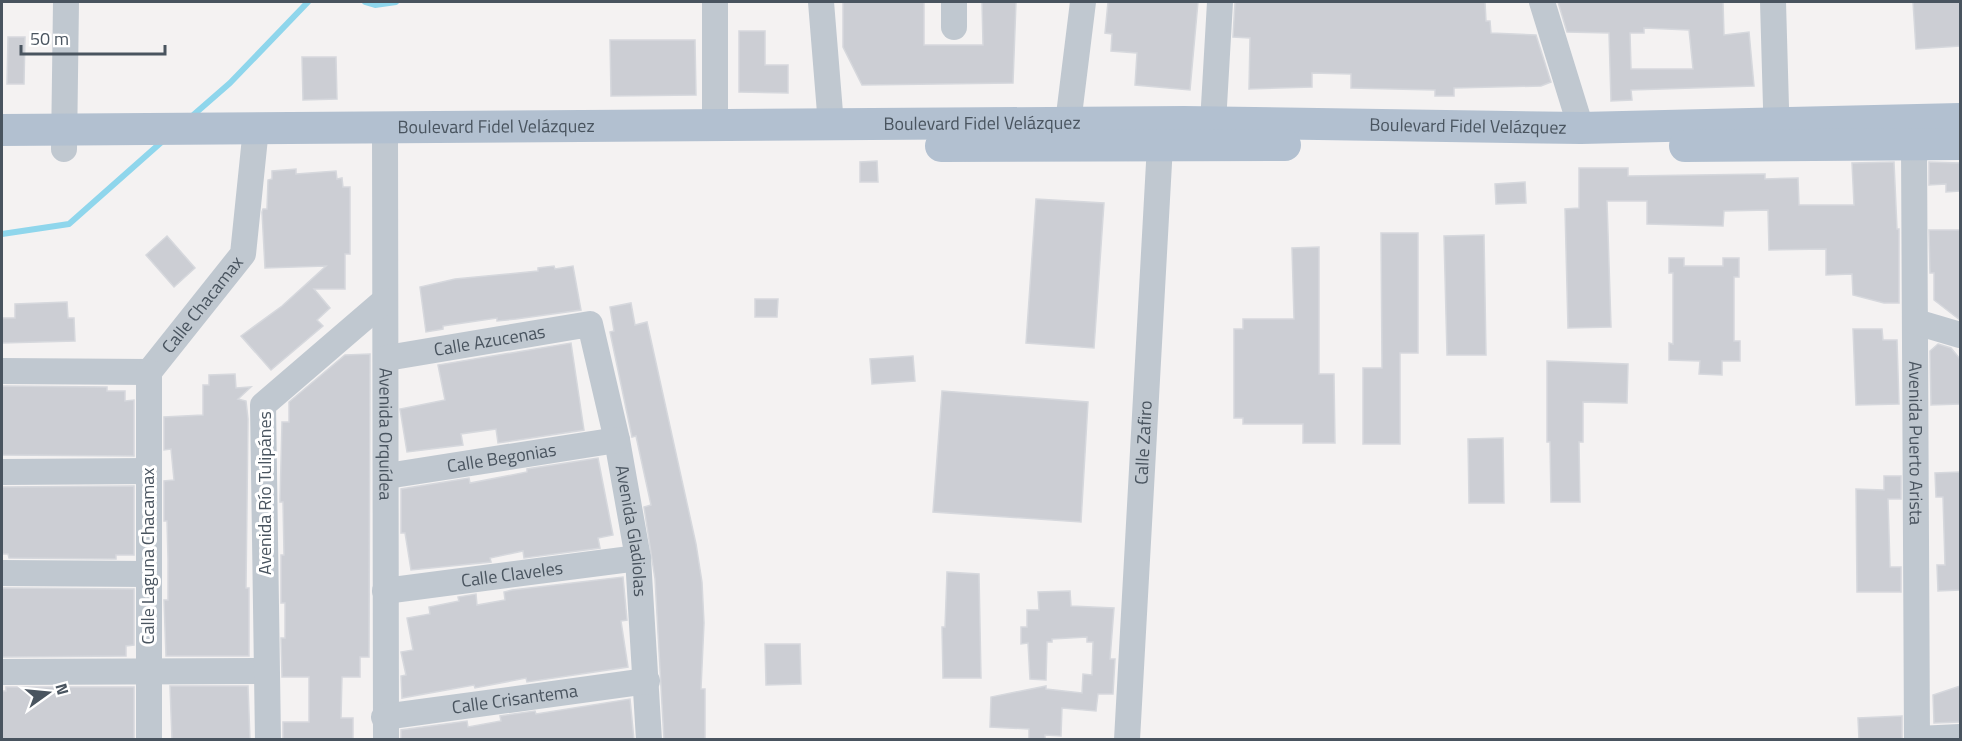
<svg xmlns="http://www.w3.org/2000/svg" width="1962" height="741" viewBox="0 0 1962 741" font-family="'Titillium Web',sans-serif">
<rect width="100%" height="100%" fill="#f4f2f2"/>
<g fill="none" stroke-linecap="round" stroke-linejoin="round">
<g stroke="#8fd6ec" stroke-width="6">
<polyline points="365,2 375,5 396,2"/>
<polyline points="191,117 230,83 308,2"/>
<polyline points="2,234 69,224 165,139"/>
</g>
</g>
<g fill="#ccced4" stroke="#d6d8dd" stroke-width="1.5" fill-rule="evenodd">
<polygon points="843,2 924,2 924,45 983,45 982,2 1016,2 1013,83 862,85 843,47"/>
<polygon points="1108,2 1198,2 1190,90 1135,85 1137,53 1111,51 1112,34 1105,33"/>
<polygon points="1235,2 1485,2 1486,21 1490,21 1491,33 1536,35 1551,82 1541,86 1454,88 1454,96 1435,96 1435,90 1351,88 1351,74 1312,73 1312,87 1249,89 1250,38 1233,37"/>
<path d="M 1558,2 L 1723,2 L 1724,35 L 1749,32 L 1754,86 L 1631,90 L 1632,100 L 1611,101 L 1609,33 L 1567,32 ZM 1644,28 L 1689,30 L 1693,69 L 1631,69 L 1630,33 L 1644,33 Z"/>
<polygon points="1913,2 1960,2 1960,46 1916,49"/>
<polygon points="739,31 765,31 765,65 788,65 788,93 739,92"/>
<polygon points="8,37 25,37 24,84 7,84"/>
<polygon points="610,40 695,40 696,95 611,96"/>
<polygon points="302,57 336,57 337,99 303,100"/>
<polygon points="877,161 878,182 860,182 860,162"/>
<polygon points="1894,162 1897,229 1899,229 1899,303 1884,303 1853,295 1852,274 1826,275 1826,249 1769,250 1768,210 1724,211 1723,226 1647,224 1647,201 1607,201 1611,327 1568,328 1565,209 1579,208 1579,168 1628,168 1628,176 1765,174 1765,179 1798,178 1799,205 1854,205 1852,163"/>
<polygon points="1929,162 1960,163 1960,191 1946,192 1946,184 1929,185"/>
<polygon points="296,169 296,174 336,171 337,179 342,178 343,187 350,187 350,254 345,254 345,289 314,289 330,308 317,320 323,326 271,370 241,336 282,306 326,266 265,268 262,212 263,209 267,209 268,180 272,179 272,171"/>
<polygon points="1525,182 1526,203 1496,204 1495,184"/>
<polygon points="1036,199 1104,203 1094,348 1026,343"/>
<polygon points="1929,230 1960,230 1960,320 1934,300 1934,273 1930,273"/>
<polygon points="1381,233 1418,233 1418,353 1400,353 1400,444 1363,444 1363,368 1382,368"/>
<polygon points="1484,235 1486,355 1447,355 1444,236"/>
<polygon points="167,236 195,268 174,287 146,255"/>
<polygon points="1319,247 1319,374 1334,374 1335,443 1303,443 1303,424 1243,424 1243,418 1234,418 1234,329 1243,329 1243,319 1294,319 1292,248"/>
<polygon points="1669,258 1684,258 1684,266 1723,266 1723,258 1739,258 1739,277 1734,277 1734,341 1740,341 1740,361 1722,361 1722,375 1699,374 1700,361 1669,360 1669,343 1673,344 1673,273 1669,273"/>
<polygon points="554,266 555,269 573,266 581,310 516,319 497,321 497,318 443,326 443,329 426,332 420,287 455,279 538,271 538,268"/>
<polygon points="755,299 778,299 777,317 755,317"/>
<polygon points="67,302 68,318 74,318 75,341 2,343 2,318 15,318 15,304"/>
<polygon points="631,303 635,325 647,322 696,544 702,582 704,623 701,689 705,689 705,740 664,740 655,579 644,507 651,505 636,436 632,437 610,332 614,331 610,307"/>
<polygon points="1853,329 1882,329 1883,340 1897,340 1899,404 1856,405"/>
<polygon points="571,343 584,430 498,443 496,429 461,434 463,445 407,452 400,409 445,400 438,365"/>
<polygon points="1938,344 1951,348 1960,359 1960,404 1931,405 1930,351"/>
<polygon points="370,354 369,657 360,657 360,677 342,677 341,718 353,718 353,740 283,740 283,722 309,722 309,677 282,677 281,638 285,638 285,603 281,603 281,555 284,555 283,502 280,502 282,422 289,422 289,402 345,355"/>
<polygon points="913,356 915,381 872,384 870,359"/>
<polygon points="1547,361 1628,364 1627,403 1583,402 1583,442 1579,442 1580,502 1551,502 1550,442 1547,442"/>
<polygon points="235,374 236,388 251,387 238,399 246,401 248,419 246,588 249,588 249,656 166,656 164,600 168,600 168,559 167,521 164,521 164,481 174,480 171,449 164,450 164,417 203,415 203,385 209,385 209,375"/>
<polygon points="2,386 107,387 107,391 125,391 125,401 134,400 134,456 2,455"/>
<polygon points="942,391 1088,402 1081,522 933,512"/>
<polygon points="1503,438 1504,503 1469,503 1468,439"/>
<polygon points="598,458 613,535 598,538 600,548 524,558 523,551 490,558 491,562 411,570 405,533 401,533 401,489 469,478 470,483 527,472 527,469"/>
<polygon points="1960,472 1960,590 1938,591 1937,565 1945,565 1943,497 1936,497 1935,473"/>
<polygon points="1884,476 1901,476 1901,499 1888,499 1890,567 1901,567 1901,592 1857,592 1856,489 1884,490"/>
<polygon points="134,486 134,555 116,555 116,559 9,558 8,554 2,554 2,487"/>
<polygon points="947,572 979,574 981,678 943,678 942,627 945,627"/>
<polygon points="623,577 627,620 621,621 628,667 527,682 526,678 475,688 474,685 402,698 401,676 406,675 401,652 413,650 407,618 430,614 429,607 459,601 458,597 476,594 477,605 505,600 504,592 512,590"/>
<polygon points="2,588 134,589 134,645 126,646 126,656 2,657"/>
<polygon points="1070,591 1071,606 1114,608 1110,659 1115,659 1113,694 1098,694 1096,711 1062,708 1061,736 1045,735 1045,740 1029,740 1029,729 990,727 991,697 1046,686 1046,689 1082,693 1083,674 1092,675 1093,642 1087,642 1087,637 1052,639 1052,642 1047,642 1046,680 1030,679 1028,643 1021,644 1021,627 1027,627 1027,610 1039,610 1038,592"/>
<polygon points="765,644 800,644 801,684 766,685"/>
<polygon points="170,686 248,686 250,740 172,740"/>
<polygon points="1960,686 1960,722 1934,723 1933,695"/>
<polygon points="6,687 134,687 134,740 2,740 2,691 6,691"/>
<polygon points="630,699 634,740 401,740 401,730 467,721 468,727 501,721 500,716 535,711 536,714"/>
<polygon points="1902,716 1902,740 1859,740 1858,718"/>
</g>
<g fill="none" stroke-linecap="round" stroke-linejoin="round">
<g stroke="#c0c8d0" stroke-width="26">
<polyline points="821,2 831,125"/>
<polyline points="954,2 954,27"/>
<polyline points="1542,2 1581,128"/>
<polyline points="1773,2 1777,142"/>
<polyline points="1068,123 1083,2"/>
<polyline points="1213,123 1220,2"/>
<polyline points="715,125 715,2"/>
<path id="s1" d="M 385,128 L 386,740"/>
<path id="s2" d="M 1914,146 L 1917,740"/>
<polyline points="64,149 66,2"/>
<polyline points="1916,322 1960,335"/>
<path id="s3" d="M 387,358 L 590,324 L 617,440 L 638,558 L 649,740"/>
<polyline points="2,371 149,372"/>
<path id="s4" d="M 149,372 L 243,254 L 256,128"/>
<polyline points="2,472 149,471"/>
<path id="s5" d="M 387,476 L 617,440"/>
<polyline points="2,573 148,574"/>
<path id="s6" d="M 385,591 L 638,558"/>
<polyline points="2,672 265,671"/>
<path id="s7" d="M 384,717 L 647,681"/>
<polyline points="1917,739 1960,737"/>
<polyline points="149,740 149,372"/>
<polyline points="268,740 263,405 384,301"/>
<path id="s8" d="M 1127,740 L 1160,145"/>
</g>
<g stroke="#b2c0d0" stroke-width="32">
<path id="s9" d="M 2,130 L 1184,122 L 1581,128 L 1960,119"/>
<polyline points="941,146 1285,145"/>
<polyline points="1685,146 1960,144"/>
</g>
</g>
<g text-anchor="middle" stroke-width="6" stroke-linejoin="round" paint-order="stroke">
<g font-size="18" fill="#49545f" stroke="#fff">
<text dy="6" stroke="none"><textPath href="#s9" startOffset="980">Boulevard Fidel Velázquez</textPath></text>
<text dy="6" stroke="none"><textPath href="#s9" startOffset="1466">Boulevard Fidel Velázquez</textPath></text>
<text dy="6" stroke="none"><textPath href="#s9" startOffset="494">Boulevard Fidel Velázquez</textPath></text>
<text dy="6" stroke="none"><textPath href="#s4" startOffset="86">Calle Chacamax</textPath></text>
<text dy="6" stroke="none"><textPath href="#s3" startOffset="104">Calle Azucenas</textPath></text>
<text dy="6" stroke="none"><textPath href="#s1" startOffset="306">Avenida Orquídea</textPath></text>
<text dy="6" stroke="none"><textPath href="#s8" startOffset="298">Calle Zafiro</textPath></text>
<text dy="6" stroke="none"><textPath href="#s2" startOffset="297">Avenida Puerto Arista</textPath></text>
<text dy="6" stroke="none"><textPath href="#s5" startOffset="116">Calle Begonias</textPath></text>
<text transform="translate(265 493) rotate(-90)" y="6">Avenida Río Tulipánes</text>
<text dy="6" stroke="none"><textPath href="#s3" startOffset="417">Avenida Gladiolas</textPath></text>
<text transform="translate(148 556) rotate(-90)" y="6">Calle Laguna Chacamax</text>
<text dy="6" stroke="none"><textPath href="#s6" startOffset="128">Calle Claveles</textPath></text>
<text dy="6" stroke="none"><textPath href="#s7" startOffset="132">Calle Crisantema</textPath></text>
</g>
</g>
<rect width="1962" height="741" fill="none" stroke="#49545f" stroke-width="6"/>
<g transform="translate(48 693) rotate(75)" stroke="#ffffff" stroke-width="4.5" paint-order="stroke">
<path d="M0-4.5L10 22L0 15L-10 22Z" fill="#49545f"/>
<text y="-9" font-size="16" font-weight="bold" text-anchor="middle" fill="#49545f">N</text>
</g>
<path d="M21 45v9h144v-9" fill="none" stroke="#49545f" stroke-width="3"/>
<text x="30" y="45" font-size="18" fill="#49545f" stroke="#ffffff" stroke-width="4.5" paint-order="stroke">50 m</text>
</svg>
